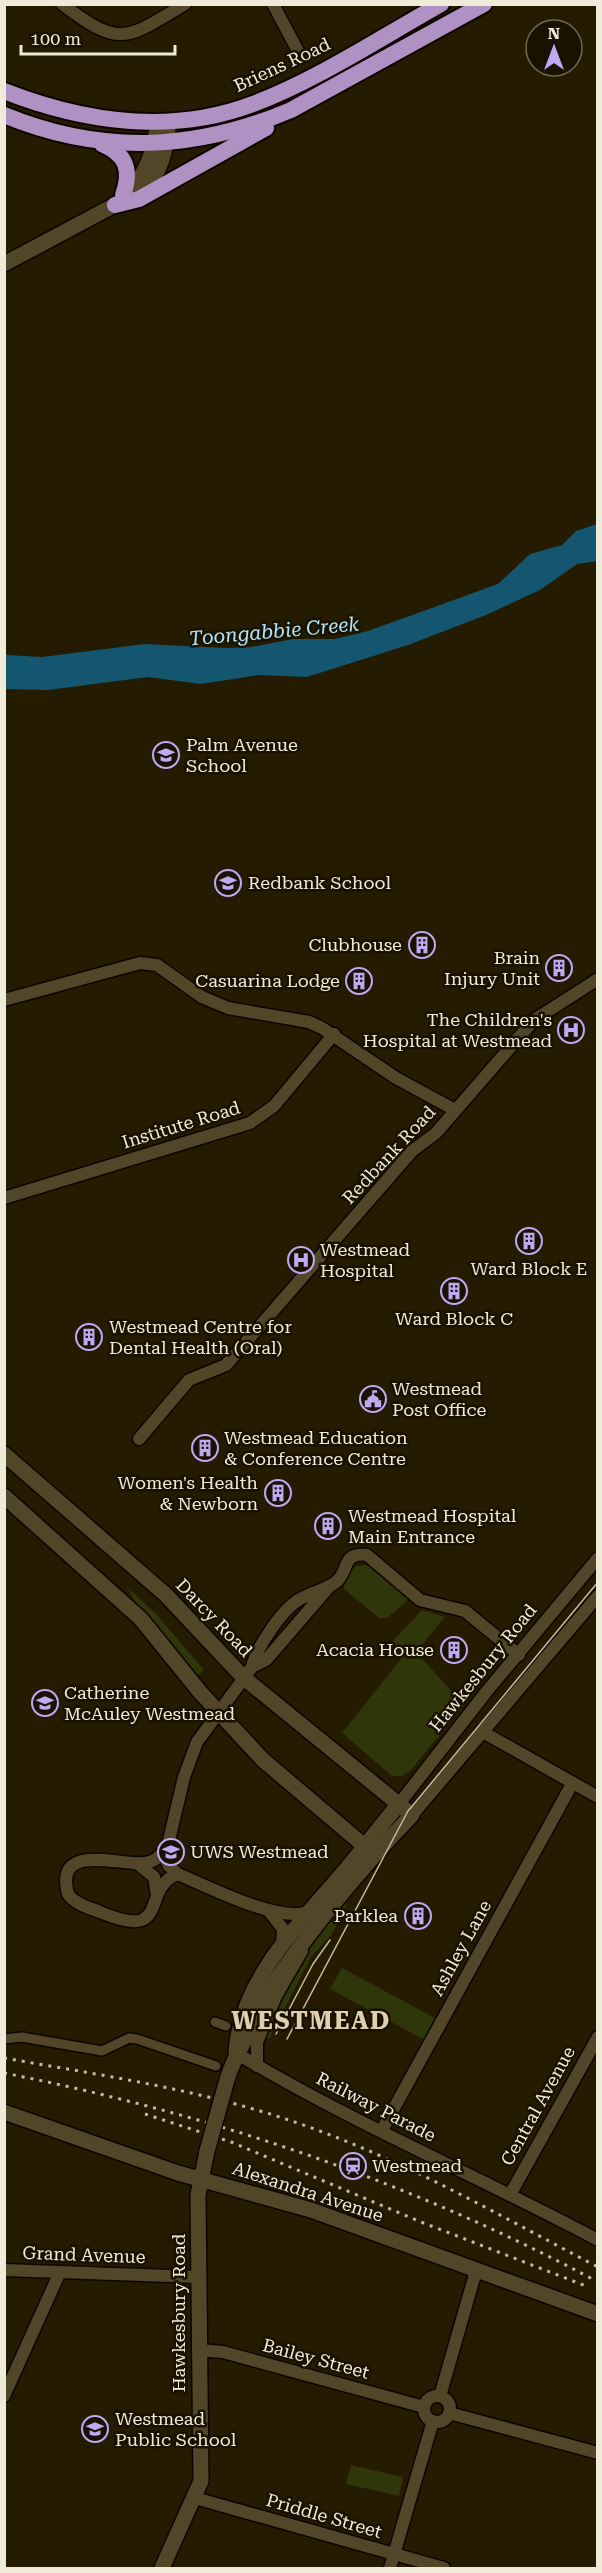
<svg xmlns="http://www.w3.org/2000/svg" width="602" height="2573" viewBox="0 0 602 2573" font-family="'Roboto Serif',serif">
<rect width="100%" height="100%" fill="#251b00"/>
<g fill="#2e360a">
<polygon points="364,1565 373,1567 408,1595 407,1601 387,1618 379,1618 344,1589 346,1574 355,1567"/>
<polygon points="126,1586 156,1614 204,1670 195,1677 137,1605"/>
<polygon points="422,1610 445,1617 416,1652 464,1705 411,1770 402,1776 392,1776 342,1733 401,1659 387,1647"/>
<polygon points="347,1904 332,1934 311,1957 269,2039 260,2035 295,1969 339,1908"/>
<polygon points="342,1968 435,2018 423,2039 330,1989"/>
<polygon points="351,2465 403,2477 399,2496 346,2484"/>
</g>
<polygon fill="#14566f" points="597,524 597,561 577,564 540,590 486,615 408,645 307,677 259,675 201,684 148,677 48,690 5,689 5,652 7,655 42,657 145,644 227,648 251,647 293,639 335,639 368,631 498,584 530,554 562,545 576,531"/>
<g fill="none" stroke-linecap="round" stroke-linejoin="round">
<defs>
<g id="pedestrian">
<polyline points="215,2022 226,2026"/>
<polyline points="4,2039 22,2037 102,2051 129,2038 137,2039 216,2066"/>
</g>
<g id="minor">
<path d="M 62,4 C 121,49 126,39 185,4"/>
<polyline points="273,4 299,53"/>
<polyline points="4,1000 140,963 157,965 202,997 228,1008 309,1022 322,1028 396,1078 455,1110"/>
<polyline points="4,1198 250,1123 274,1106 334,1034"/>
<polyline points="139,1439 189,1380 226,1365 412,1151 436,1133 534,1020 598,979"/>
<polyline points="252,1667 266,1660 328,1588"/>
<polyline points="481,1731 598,1797"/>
<polyline points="399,1804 487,1691 598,1558"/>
<polyline points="412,1815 598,1596"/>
<path d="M 164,1851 C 159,1857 154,1862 145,1863 C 120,1866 54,1841 68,1894 C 74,1904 90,1908 100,1912 C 173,1943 139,1888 178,1874"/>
<polyline points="137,1863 154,1877 157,1895"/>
<polyline points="269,1911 283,1929 282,1945"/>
<path d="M 309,1912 C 278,1923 209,1887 178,1874 L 169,1866 L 165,1857 L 184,1777 L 197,1742 L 252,1667 C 257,1647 283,1607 302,1598 C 313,1592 332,1588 339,1579 C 349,1567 343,1552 367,1555 L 420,1600 L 465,1611 L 519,1655"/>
<path d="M 236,2053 C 352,2123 478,2176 598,2240"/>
<polyline points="257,2066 257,2042 276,1996 302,1951"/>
<polyline points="382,2130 572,1784"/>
<polyline points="511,2193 598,2037"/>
<polyline points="4,2270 198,2277"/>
<polyline points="198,2350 223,2352 424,2407"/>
<polyline points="4,2396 60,2272"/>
<polyline points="440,2396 476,2271"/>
<circle cx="437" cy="2409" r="13"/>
<polyline points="449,2413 598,2453"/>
<polyline points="195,2498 444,2568"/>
<polyline points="390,2568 433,2421"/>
</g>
<g id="tertiary">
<path d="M 125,194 C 147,177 154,149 158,122"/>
<path d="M 4,264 L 141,191 C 163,172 166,149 169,122"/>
<path d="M 4,1454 L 166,1595 L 244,1678 L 412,1815 C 361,1868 312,1927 270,1989 C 260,2004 256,2023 246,2038 C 238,2052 232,2064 227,2080"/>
<polyline points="4,1496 141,1619 200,1692 263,1760 375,1855"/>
<path d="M 236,2053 C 240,1979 302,1922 347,1868 C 365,1847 381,1825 399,1804"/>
<polyline points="4,2112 178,2173 311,2210 598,2314"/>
<polyline points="162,2568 201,2481 198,2195 207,2151"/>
</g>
<g id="trunk">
<path d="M 4,91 C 83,122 171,135 253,104 C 315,81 382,37 441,4"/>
<path d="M 4,115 C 101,155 195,151 291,110 L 484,4"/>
<path d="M 102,144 C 126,154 132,170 123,195"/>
<polyline points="115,205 139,199 266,128"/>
</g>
</defs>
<use href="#pedestrian" stroke="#0e0500" stroke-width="12"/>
<use href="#minor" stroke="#0e0500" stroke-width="15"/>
<use href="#tertiary" stroke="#0e0500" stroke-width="18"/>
<use href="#trunk" stroke="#0e0500" stroke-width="20"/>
<use href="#pedestrian" stroke="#524628" stroke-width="9"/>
<use href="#minor" stroke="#524628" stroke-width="12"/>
<use href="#tertiary" stroke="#524628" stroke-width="15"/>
<use href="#trunk" stroke="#b091c3" stroke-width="16"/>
<g stroke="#c2bba7" stroke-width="1.5">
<polyline points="276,2034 313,1964 330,1940"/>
<polyline points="287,2039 408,1811 598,1582"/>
</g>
<g stroke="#c2bba7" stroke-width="3" stroke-dasharray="3 6" stroke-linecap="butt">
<path d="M 4,2058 C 106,2076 209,2091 306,2126 C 408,2162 502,2217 598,2267"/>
<path d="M 4,2073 C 211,2114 412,2182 598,2282"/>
<polyline points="145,2114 231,2142 421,2222 586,2286"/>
</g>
<defs>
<polyline id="tertiary-bridge" points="207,2151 227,2080"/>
</defs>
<use href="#tertiary-bridge" stroke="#0e0500" stroke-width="18" stroke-linecap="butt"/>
<use href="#tertiary-bridge" stroke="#524628" stroke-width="15"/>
</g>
<defs>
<symbol id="school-ring" viewBox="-11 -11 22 22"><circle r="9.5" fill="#1a1200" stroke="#c1a8f3" stroke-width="1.5"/><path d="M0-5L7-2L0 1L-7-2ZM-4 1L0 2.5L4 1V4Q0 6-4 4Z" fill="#c1a8f3"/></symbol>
<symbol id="building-ring" viewBox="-11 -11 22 22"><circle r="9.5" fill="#1a1200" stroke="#c1a8f3" stroke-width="1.5"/><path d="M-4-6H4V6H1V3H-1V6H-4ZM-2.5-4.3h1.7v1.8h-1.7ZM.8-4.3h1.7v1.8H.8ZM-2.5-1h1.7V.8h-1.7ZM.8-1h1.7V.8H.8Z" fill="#c1a8f3"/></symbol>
<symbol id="hospital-ring" viewBox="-11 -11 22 22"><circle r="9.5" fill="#1a1200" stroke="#c1a8f3" stroke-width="1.5"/><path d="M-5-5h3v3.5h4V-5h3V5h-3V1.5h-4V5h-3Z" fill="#c1a8f3"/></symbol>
<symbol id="civic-ring" viewBox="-11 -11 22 22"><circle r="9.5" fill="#1a1200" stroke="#c1a8f3" stroke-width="1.5"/><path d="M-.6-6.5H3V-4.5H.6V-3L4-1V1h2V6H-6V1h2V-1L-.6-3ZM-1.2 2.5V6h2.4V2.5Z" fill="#c1a8f3"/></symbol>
<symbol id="university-ring" viewBox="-11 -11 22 22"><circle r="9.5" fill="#1a1200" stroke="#c1a8f3" stroke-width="1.5"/><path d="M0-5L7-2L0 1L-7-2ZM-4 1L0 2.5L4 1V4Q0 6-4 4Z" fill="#c1a8f3"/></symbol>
<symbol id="station-ring" viewBox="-11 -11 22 22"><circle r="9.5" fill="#1a1200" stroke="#c1a8f3" stroke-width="1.5"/><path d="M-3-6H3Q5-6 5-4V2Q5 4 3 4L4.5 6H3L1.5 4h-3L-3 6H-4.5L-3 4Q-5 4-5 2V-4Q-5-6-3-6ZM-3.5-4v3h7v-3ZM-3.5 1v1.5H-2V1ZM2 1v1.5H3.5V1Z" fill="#c1a8f3"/></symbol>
</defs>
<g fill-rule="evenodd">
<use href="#school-ring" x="151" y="740" width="30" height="30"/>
<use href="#school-ring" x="213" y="868" width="30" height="30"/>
<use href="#building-ring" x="407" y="930" width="30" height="30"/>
<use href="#building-ring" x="544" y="953" width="30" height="30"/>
<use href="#building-ring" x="344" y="966" width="30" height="30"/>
<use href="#hospital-ring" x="556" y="1015" width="30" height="30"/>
<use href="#building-ring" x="514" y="1226" width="30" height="30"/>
<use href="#hospital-ring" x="286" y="1245" width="30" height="30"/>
<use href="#building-ring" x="439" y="1276" width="30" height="30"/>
<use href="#building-ring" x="74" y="1322" width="30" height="30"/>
<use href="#civic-ring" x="358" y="1384" width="30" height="30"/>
<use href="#building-ring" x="190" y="1433" width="30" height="30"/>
<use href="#building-ring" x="263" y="1478" width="30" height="30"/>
<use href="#building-ring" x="313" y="1511" width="30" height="30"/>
<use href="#building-ring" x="439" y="1635" width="30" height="30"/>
<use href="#school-ring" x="30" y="1688" width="30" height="30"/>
<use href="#university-ring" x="156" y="1837" width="30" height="30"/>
<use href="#building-ring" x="403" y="1901" width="30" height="30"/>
<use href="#station-ring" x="338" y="2151" width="30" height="30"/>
<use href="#school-ring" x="80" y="2414" width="30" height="30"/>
</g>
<g text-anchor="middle" stroke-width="5" stroke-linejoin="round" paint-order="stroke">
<g font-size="18" fill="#f0ead8" stroke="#1a1200">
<text transform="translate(282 65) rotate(-25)" y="6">Briens Road</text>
<text transform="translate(181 1125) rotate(-17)" y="6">Institute Road</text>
<text transform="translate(389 1155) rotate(-47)" y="6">Redbank Road</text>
<text transform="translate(214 1618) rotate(46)" y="6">Darcy Road</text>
<text transform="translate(483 1668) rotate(-51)" y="6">Hawkesbury Road</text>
<text transform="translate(461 1948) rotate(-61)" y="6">Ashley Lane</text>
<text transform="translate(538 2106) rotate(-61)" y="6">Central Avenue</text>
<text transform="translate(376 2107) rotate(27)" y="6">Railway Parade</text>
<text transform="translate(308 2192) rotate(18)" y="6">Alexandra Avenue</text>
<text transform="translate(84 2255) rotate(2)" y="6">Grand Avenue</text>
<text transform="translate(179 2313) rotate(-90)" y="6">Hawkesbury Road</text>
<text transform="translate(316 2359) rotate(15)" y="6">Bailey Street</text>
<text transform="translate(324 2516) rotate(16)" y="6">Priddle Street</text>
</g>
<g font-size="18" fill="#f0ead8" stroke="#1a1200" text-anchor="start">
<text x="186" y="751">Palm Avenue<tspan x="186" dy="21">School</tspan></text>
<text x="248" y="889">Redbank School</text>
<text x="402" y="951" text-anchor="end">Clubhouse</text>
<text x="540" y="964" text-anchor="end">Brain<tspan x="540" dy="21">Injury Unit</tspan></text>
<text x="340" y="987" text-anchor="end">Casuarina Lodge</text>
<text x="552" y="1026" text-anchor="end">The Children's<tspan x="552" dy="21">Hospital at Westmead</tspan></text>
<text x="320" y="1256">Westmead<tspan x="320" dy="21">Hospital</tspan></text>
<text x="529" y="1275" text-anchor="middle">Ward Block E</text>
<text x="454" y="1325" text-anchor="middle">Ward Block C</text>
<text x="109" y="1333">Westmead Centre for<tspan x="109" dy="21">Dental Health (Oral)</tspan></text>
<text x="392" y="1395">Westmead<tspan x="392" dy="21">Post Office</tspan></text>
<text x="224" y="1444">Westmead Education<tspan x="224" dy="21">&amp; Conference Centre</tspan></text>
<text x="258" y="1489" text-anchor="end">Women's Health<tspan x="258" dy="21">&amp; Newborn</tspan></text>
<text x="348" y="1522">Westmead Hospital<tspan x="348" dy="21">Main Entrance</tspan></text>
<text x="434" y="1656" text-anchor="end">Acacia House</text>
<text x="64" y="1699">Catherine<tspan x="64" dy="21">McAuley Westmead</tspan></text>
<text x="190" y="1858">UWS Westmead</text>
<text x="398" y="1922" text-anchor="end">Parklea</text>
<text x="372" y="2172">Westmead</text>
<text x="115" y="2425">Westmead<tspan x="115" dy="21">Public School</tspan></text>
</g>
<g font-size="20" font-style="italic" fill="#b2e5fd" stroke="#1a1200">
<text transform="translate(274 631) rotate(-5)" y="7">Toongabbie Creek</text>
</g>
<g font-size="24" font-weight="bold" letter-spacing="1.5" fill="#ded0ae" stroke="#1a1200">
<text x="311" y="2029">WESTMEAD</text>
</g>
</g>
<rect width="602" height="2573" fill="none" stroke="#f0ead8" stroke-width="12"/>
<g transform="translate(554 48)"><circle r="28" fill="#1a1200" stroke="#706856" stroke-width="1.5"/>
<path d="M0-4.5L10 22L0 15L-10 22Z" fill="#c1a8f3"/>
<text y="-9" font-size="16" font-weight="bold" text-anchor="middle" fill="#f0ead8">N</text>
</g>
<path d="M21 45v9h154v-9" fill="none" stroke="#f0ead8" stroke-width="3"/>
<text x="30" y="45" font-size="18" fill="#f0ead8" stroke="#1a1200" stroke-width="4.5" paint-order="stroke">100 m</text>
</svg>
